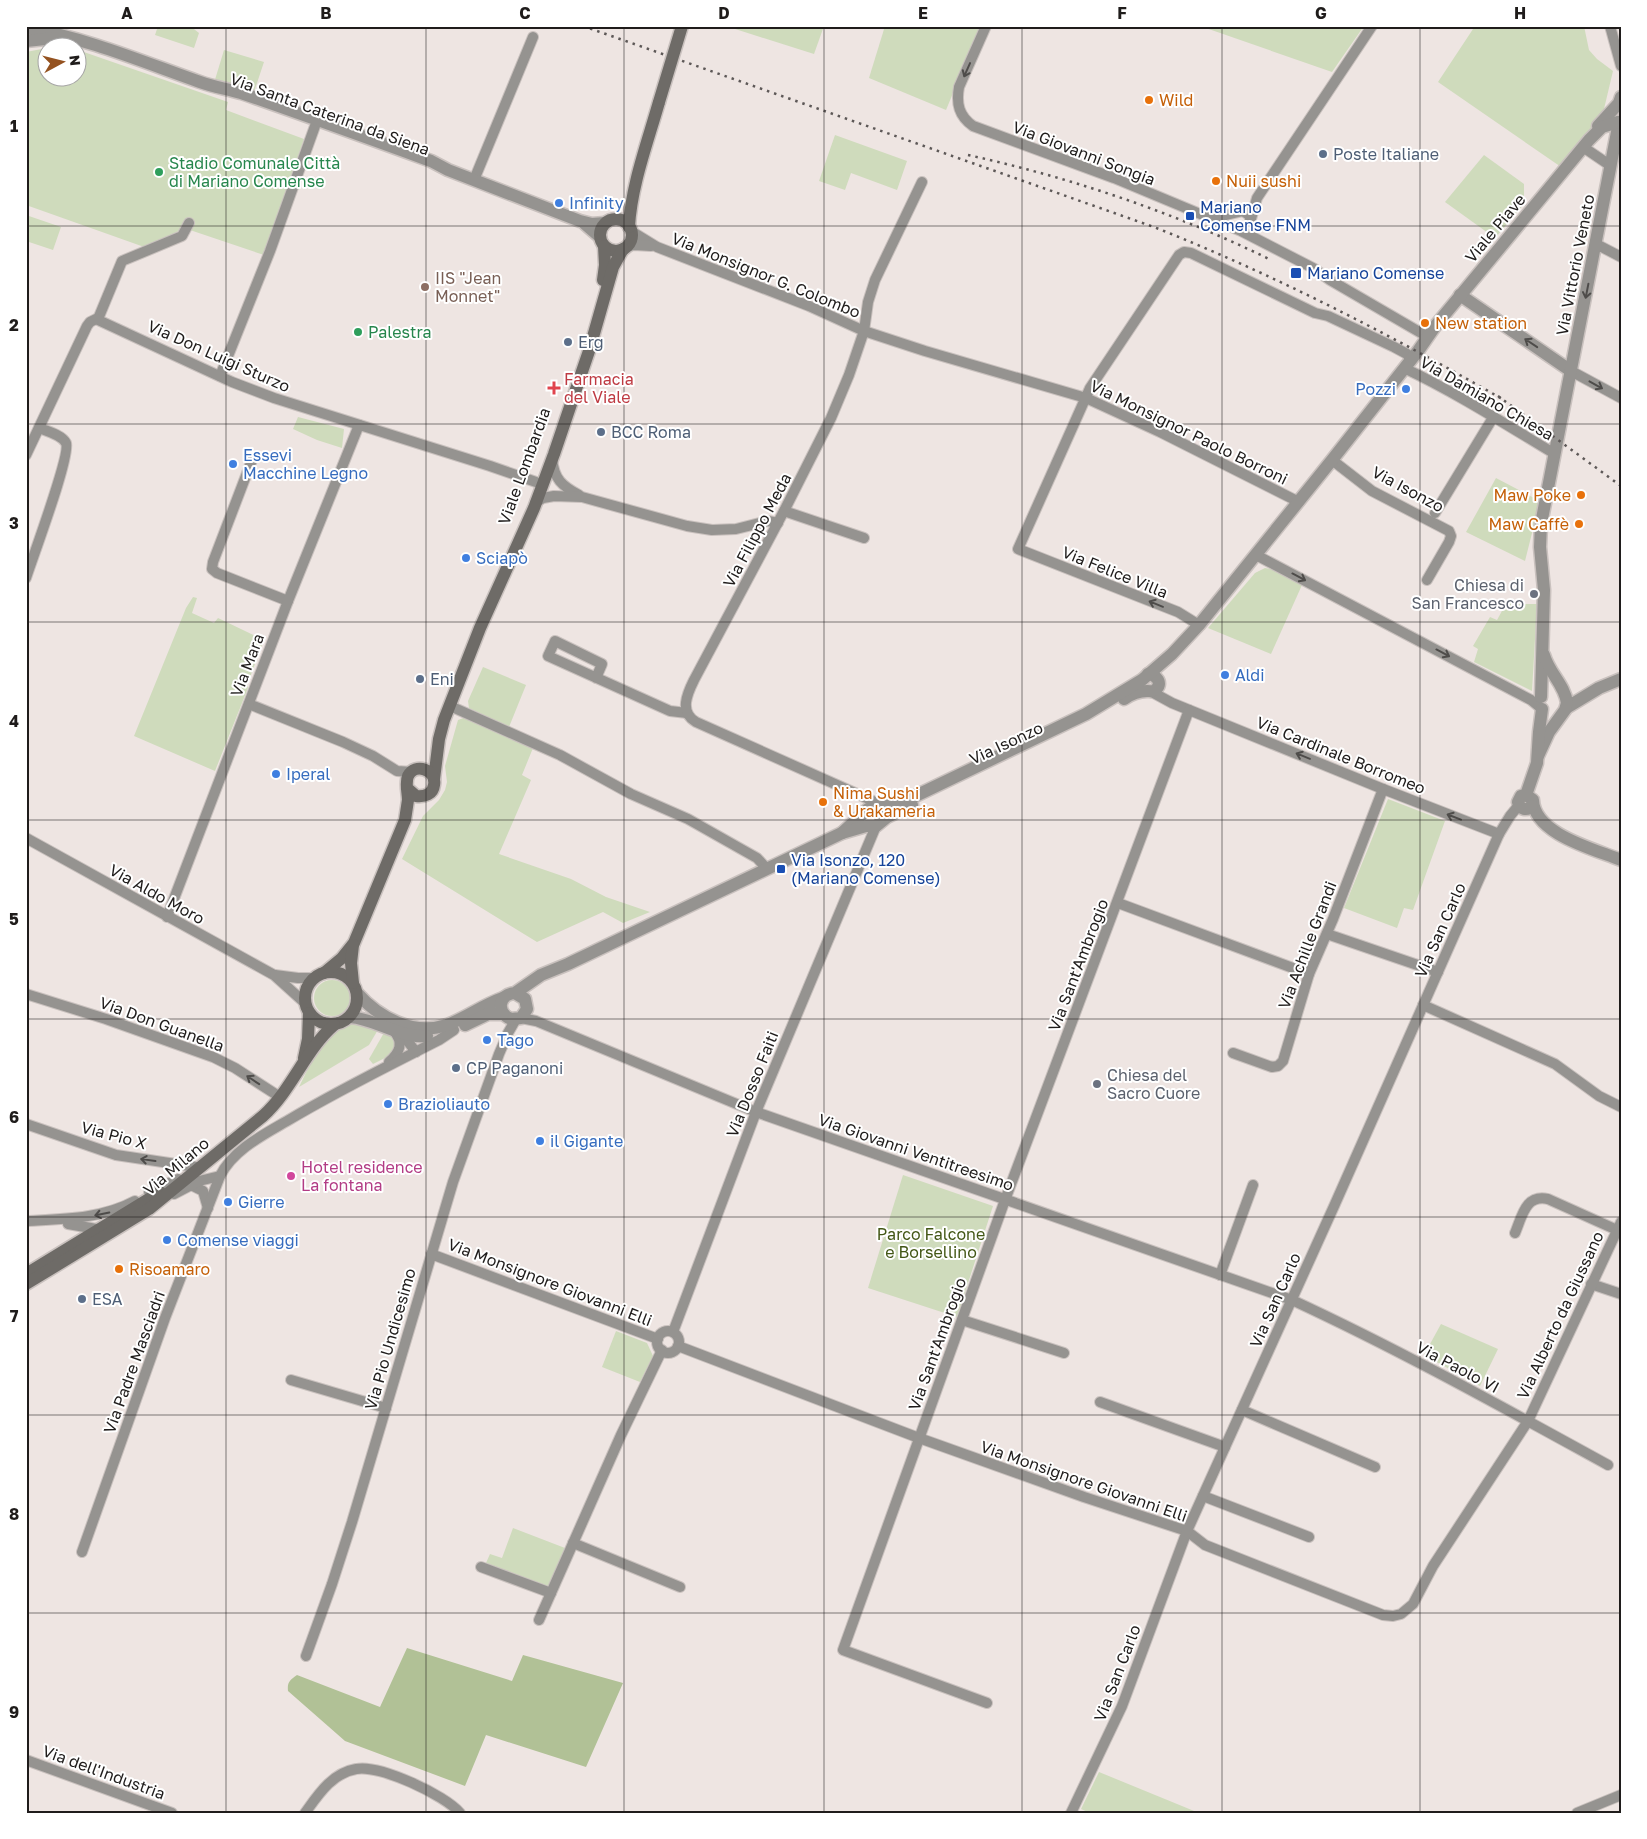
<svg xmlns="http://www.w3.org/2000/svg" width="1647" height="1839" viewBox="0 0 1647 1839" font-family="'Golos Text',sans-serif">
<rect width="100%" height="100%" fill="#eee5e2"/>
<g fill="#cfdbbc">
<polygon points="158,26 190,26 199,33 194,48 155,35"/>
<polygon points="733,26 824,26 814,54 732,28"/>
<polygon points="885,26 981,26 946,110 869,78"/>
<polygon points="1200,26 1364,26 1332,72"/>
<polygon points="1475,26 1584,26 1589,50 1597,59 1613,71 1604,109 1564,169 1438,82"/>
<polygon points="47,48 48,78 78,78 78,50 228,102 226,110 304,139 264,255 184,228 147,248 26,205 26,52"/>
<polygon points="224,50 264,62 253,95 214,83"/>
<polygon points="835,135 907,161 897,190 851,173 845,190 819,181"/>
<polygon points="1484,155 1524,184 1524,204 1495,238 1445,202"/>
<polygon points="26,215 61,227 53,250 26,241"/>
<polygon points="298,417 344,429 342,448 317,440 293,429"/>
<polygon points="1496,478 1540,501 1525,561 1466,532"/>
<polygon points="1265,568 1271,569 1302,585 1271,654 1208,628 1255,573"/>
<polygon points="193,597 197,598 192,613 214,623 218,618 264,640 247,685 248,688 215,771 134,736 186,608"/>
<polygon points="1508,600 1517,604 1537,604 1532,691 1474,662 1478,649 1473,646 1490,617 1497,620"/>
<polygon points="483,667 526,685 509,727 469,708 468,701"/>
<polygon points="466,717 533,748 522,775 531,780 499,854 571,879 606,897 650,912 623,923 603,912 537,942 402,859 423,816 439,800 445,790 447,782 445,766 458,720"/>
<polygon points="1388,799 1445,821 1413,910 1404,908 1397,928 1344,908"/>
<circle cx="332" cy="998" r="18"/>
<polygon points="352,1022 379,1028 369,1045 299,1087 318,1048 332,1032"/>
<polygon points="385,1031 392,1037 396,1044 391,1055 373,1064 369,1059"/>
<polygon points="903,1175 993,1206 957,1317 868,1288"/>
<polygon points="1441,1324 1498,1349 1480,1386 1424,1355"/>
<polygon points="616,1331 647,1343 653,1356 640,1382 602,1367"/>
<polygon points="513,1528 565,1548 549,1588 486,1563 490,1554 502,1558"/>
<polygon points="1099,1772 1199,1813 1090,1813 1081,1809"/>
</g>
<path fill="#b1c196" d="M 407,1648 L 512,1681 L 523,1655 L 623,1683 L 586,1767 L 486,1735 L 465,1786 L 345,1741 L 288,1691 C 287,1682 290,1680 297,1675 L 380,1707 Z"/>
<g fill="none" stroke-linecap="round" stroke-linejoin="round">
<defs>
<g id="minor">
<path d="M 986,26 L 959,87 C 956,104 959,116 973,126 L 1114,178 L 1241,231 L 1313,268 L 1330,280 L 1428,337"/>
<polyline points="1610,26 1621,66"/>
<polyline points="1583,147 1611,166"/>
<polyline points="474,180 533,37"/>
<polyline points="1208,215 1222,216 1243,211 1249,215 1251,222"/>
<polyline points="1251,219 1257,198 1372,26"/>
<polyline points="631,231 657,247 809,306 864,331 925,351 1086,398 1160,432 1299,502"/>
<polyline points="1596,244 1621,257"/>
<polyline points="626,247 634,245 651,246"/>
<polyline points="98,319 122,261 182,236 189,223"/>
<path d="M 1404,368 C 1457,393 1505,424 1555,454"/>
<polyline points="1571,371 1621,398"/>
<polyline points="220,376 270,251 315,126"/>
<polyline points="26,455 87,326 90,322 96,319 232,382 274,398 490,466 536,482"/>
<path d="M 552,459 C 554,479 562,486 579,495"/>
<polyline points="252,460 213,562 212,569 217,573 288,601"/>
<polyline points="1332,460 1372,491 1449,531 1451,536 1449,542 1427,580"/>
<polyline points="535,503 543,498 554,496 582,497 687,526 712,530 736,529 768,521 778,523"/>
<polyline points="784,511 864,538"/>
<polyline points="1435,513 1494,416"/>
<polyline points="1256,555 1531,700 1542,709"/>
<path d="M 26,578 C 32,559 71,455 66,443 C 62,435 47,431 39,428"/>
<polyline points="1199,625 1178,612 1018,549 1090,388 1179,255 1184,252 1191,253 1315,313 1328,316 1394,347 1407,354 1411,361"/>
<polyline points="596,678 602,664 555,641 548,656 670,711 687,713"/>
<polyline points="1150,691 1172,703 1383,789 1499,834"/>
<polyline points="249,704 343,742 373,756 397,771 412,772"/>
<polyline points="450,706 560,755 631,794 688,819 757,858 767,869"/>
<path d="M 878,812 L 877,805 L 873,801 L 696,722 C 679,712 687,694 694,680 L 784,511 L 831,418 L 849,375 L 864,331 L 868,302 L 875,280 L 922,182"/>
<polyline points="26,838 274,975 305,1003"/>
<polyline points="1118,903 1309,974"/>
<polyline points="167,917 288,601 359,425"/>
<polyline points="1327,934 1438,972"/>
<polyline points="275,975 298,978 314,978"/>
<polyline points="26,994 106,1019 213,1057 235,1068 280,1097"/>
<polyline points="1423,1005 1555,1064 1599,1096 1621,1107"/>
<path d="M 521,1018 L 536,1021 L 756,1112 L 1292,1300 C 1400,1350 1504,1408 1608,1465"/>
<polyline points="402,1034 416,1052"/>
<polyline points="1233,1053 1272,1067 1278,1066 1283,1061 1309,974 1333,919 1383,789"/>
<path d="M 389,1062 C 400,1052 404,1043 394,1031"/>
<polyline points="26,1124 116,1155 196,1167"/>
<polyline points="191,1185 203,1191 208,1208"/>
<polyline points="149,1192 178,1179"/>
<polyline points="174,1194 199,1181 220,1176"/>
<path d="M 26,1221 C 63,1219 102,1219 135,1201"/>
<polyline points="68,1224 102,1230"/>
<path d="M 1515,1233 C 1522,1217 1525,1194 1548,1199 L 1617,1230"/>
<polyline points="431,1254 658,1339"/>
<polyline points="1220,1275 1253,1185"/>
<polyline points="1591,1284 1621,1294"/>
<polyline points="962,1320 1064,1353"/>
<circle cx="668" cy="1342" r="11"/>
<polyline points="673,1332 756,1112 876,826"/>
<polyline points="678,1346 919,1438 1084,1497 1187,1531 1205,1545 1383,1615 1393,1616 1401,1614 1413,1604 1433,1566 1528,1421 1621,1222"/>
<polyline points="291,1380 386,1408"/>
<polyline points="1100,1402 1225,1447"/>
<polyline points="1242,1410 1375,1467"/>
<polyline points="1203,1496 1309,1537"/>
<polyline points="573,1543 680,1587"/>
<path d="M 82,1552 L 165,1318 L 220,1176 C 233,1150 263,1135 287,1121 C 337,1091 388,1066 439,1040 L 454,1030"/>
<polyline points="481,1567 551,1593"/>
<polyline points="539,1620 621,1435 662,1350"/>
<polyline points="306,1656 332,1584 352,1522 453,1182 499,1054 508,1033 516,1019"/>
<polyline points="987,1703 843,1650 1005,1200 1189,710"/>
<polyline points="26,1760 172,1813"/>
<path d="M 305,1813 C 318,1795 332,1773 356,1769 C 379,1764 445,1795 460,1813"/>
<polyline points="1071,1813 1122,1706 1187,1531 1335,1204 1499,834 1510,816 1519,805"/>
<polyline points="1577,1813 1621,1795"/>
</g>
<g id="tertiary">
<path d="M 26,28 C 87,38 143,62 200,82 C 214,87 228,89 241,93 C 305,115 368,138 431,161 L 448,170 L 580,221 L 592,224 L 605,223"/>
<polyline points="26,41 55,38"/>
<polyline points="1598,126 1619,103 1621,97"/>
<polyline points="585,224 600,237"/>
<polyline points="1460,295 1571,371"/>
<polyline points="1541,697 1544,590 1540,547 1541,524 1619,122"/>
<path d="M 1124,699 C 1131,694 1139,691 1147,691 C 1151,691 1151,692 1155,690 C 1164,684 1156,674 1148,674"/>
<polyline points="1566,708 1599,688 1621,679"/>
<path d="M 1538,756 L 1549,732 L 1565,710 L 1567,703 C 1565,685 1549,673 1544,655"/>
<path d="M 1526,795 L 1533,800 C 1534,834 1594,849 1621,860"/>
<path d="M 1532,806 C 1527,811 1520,810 1518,802 L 1521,796 L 1526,795 L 1537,763 L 1539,732 L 1542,709"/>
<polyline points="842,833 868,809 891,805 907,800 1086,714 1142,680 1172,654 1199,625 1332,460 1418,351 1436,325 1589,140 1602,127 1618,122"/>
<path d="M 357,993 C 379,1018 413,1036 447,1025 C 466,1018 483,1005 503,998"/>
<path d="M 515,993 L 525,999 L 527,1009 L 521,1018 L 511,1019 C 496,1013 498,994 515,993 L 541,975 L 568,964 L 842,833 L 866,826 L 876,826 L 887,817 L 912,805"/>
<path d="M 350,1017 C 377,1019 398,1038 427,1036"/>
<polyline points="465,1025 488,1014 503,1014"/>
</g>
<g id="secondary">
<circle cx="616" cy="235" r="16"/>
<path d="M 629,227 C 631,186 648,141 659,102"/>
<polyline points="603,280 605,265 604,246"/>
<polyline points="434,779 439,739 444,720 480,628 534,508 554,454 589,351 613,267 623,249"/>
<circle cx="331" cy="998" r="26"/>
<path d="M 324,973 L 342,958 L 354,943 L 405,820 C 406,813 407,807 408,800 C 408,793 405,783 408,776 C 415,762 437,770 434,785 C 433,794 425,797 416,796 L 408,789"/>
<polyline points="353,983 351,963 353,945"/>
<polyline points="304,1058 308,1039 309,1013"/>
<polyline points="26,1274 160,1192"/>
<path d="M 26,1284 L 149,1209 L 263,1116 C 292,1090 305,1050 334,1025"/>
</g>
</defs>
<use href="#minor" stroke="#c9c1be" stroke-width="12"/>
<use href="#tertiary" stroke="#c9c1be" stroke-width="15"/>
<use href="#secondary" stroke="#c9c1be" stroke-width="15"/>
<use href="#minor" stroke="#959390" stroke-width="10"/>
<use href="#tertiary" stroke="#959390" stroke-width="12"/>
<use href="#secondary" stroke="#6e6b67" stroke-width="12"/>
<g stroke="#5d5857" stroke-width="2.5" stroke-dasharray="2.5 5" stroke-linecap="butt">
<path d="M 583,26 L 1154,227 C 1275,275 1391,335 1504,400"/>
<path d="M 968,155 C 1072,178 1173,212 1269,259"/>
<polyline points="1498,396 1621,486"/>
</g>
<defs>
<polyline id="secondary-bridge" points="659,102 682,26"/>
</defs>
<use href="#secondary-bridge" stroke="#c9c1be" stroke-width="15" stroke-linecap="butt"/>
<use href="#secondary-bridge" stroke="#6e6b67" stroke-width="12"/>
</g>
<defs><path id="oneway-shaft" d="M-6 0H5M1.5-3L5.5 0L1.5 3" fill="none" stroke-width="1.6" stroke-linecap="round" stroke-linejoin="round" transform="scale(1.25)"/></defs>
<g stroke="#4e4c4a">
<use href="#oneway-shaft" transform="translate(967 70) rotate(114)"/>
<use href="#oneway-shaft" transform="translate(1587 291) rotate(101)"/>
<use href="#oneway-shaft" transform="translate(1531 343) rotate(-146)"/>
<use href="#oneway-shaft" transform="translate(1596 385) rotate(29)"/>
<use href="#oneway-shaft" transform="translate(1299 577) rotate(28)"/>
<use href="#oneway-shaft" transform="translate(1156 604) rotate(-158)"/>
<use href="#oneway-shaft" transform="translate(1443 653) rotate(28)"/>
<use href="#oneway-shaft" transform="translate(1303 756) rotate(-158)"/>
<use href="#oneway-shaft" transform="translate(1454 817) rotate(-159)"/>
<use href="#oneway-shaft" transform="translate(253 1080) rotate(-146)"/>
<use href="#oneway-shaft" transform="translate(148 1160) rotate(-172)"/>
<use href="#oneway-shaft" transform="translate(102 1214) rotate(168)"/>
</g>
<path fill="none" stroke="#1f1c1b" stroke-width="1" stroke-opacity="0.55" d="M 226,26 L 226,1813M 426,26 L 426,1813M 624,26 L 624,1813M 824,26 L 824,1813M 1022,26 L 1022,1813M 1222,26 L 1222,1813M 1420,26 L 1420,1813M 26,226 L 1621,226M 26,424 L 1621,424M 26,622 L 1621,622M 26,820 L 1621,820M 26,1019 L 1621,1019M 26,1217 L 1621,1217M 26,1415 L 1621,1415M 26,1613 L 1621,1613"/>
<g fill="#e8710a" stroke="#fff" stroke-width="2">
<circle cx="1149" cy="100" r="5"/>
<circle cx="1216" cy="181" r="5"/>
<circle cx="1425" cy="323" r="5"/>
<circle cx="1581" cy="495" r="5"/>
<circle cx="1579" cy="524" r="5"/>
<circle cx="823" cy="802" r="5"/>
<circle cx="119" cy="1269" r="5"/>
</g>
<g fill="#5c6f8a" stroke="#fff" stroke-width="2">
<circle cx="1323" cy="154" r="5"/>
<circle cx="568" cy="342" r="5"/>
<circle cx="601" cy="432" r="5"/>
<circle cx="420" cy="679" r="5"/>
<circle cx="456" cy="1068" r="5"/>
<circle cx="82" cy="1299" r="5"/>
</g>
<g fill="#2e9e5b" stroke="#fff" stroke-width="2">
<circle cx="159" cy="172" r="5"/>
<circle cx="358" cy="332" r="5"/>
</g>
<g fill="#3f7fe0" stroke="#fff" stroke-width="2">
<circle cx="559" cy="203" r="5"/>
<circle cx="1406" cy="389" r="5"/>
<circle cx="233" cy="464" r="5"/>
<circle cx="466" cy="558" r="5"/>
<circle cx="1225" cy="675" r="5"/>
<circle cx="276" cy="774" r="5"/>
<circle cx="487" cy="1040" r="5"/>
<circle cx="388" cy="1104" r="5"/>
<circle cx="540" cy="1141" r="5"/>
<circle cx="228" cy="1202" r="5"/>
<circle cx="167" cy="1240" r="5"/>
</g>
<g fill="#1a4fb4" stroke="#fff" stroke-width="2">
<rect x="1185" y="211" width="10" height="10" rx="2.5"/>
<rect x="1290" y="267" width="12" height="12" rx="2.5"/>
<rect x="776" y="864" width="10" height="10" rx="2.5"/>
</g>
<circle fill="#8d6e63" stroke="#fff" stroke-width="2" cx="425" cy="287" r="5"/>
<path fill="#e0444e" stroke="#fff" stroke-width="2" d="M551.5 380.5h5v5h5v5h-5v5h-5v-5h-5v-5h5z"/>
<g fill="#6b7280" stroke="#fff" stroke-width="2">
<circle cx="1534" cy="594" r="5"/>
<circle cx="1097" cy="1084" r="5"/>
</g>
<circle fill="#d1479c" stroke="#fff" stroke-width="2" cx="291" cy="1176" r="5"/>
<g text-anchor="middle" stroke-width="4" stroke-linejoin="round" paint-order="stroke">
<g font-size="16" fill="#c56008" stroke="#fff" text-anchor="start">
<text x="1159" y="106">Wild</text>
<text x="1226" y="187">Nuii sushi</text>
<text x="1435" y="329">New station</text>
<text x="1571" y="501" text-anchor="end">Maw Poke</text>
<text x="1569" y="530" text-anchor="end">Maw Caffè</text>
<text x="833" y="799">Nima Sushi<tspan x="833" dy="18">&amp; Urakameria</tspan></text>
<text x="129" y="1275">Risoamaro</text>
</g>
<g font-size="16" fill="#1f1c1b" stroke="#fff">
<text transform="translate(330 114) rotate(20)" y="6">Via Santa Caterina da Siena</text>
<text transform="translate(1084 153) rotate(21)" y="6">Via Giovanni Songia</text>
<text transform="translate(1495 228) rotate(-50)" y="6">Viale Piave</text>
<text transform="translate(1575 265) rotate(-79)" y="6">Via Vittorio Veneto</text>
<text transform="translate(766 275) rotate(22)" y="6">Via Monsignor G. Colombo</text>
<text transform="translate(219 356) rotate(24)" y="6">Via Don Luigi Sturzo</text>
<text transform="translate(1487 398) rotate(30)" y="6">Via Damiano Chiesa</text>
<text transform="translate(1189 432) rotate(26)" y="6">Via Monsignor Paolo Borroni</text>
<text transform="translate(524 466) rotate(-70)" y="6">Viale Lombardia</text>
<text transform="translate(1408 489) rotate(28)" y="6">Via Isonzo</text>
<text transform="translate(757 530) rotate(-62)" y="6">Via Filippo Meda</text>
<text transform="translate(1115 572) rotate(22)" y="6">Via Felice Villa</text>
<text transform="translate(247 665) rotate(-69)" y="6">Via Mara</text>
<text transform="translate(1006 743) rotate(-25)" y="6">Via Isonzo</text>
<text transform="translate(1341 755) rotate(22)" y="6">Via Cardinale Borromeo</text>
<text transform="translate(157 894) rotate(29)" y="6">Via Aldo Moro</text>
<text transform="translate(1440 930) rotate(-66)" y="6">Via San Carlo</text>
<text transform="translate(1307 945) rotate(-69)" y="6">Via Achille Grandi</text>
<text transform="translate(1078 965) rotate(-69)" y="6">Via Sant'Ambrogio</text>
<text transform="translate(162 1024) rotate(20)" y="6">Via Don Guanella</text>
<text transform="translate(752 1084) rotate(-68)" y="6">Via Dosso Faiti</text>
<text transform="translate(114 1135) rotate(15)" y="6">Via Pio X</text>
<text transform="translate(916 1152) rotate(19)" y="6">Via Giovanni Ventitreesimo</text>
<text transform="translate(176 1166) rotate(-40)" y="6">Via Milano</text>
<text transform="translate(550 1282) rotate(21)" y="6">Via Monsignore Giovanni Elli</text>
<text transform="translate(1275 1300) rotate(-66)" y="6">Via San Carlo</text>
<text transform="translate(1560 1315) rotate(-65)" y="6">Via Alberto da Giussano</text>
<text transform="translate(390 1339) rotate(-74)" y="6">Via Pio Undicesimo</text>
<text transform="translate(937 1344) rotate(-70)" y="6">Via Sant'Ambrogio</text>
<text transform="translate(134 1362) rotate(-70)" y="6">Via Padre Masciadri</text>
<text transform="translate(1458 1367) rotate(28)" y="6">Via Paolo VI</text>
<text transform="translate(1084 1481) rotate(19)" y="6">Via Monsignore Giovanni Elli</text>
<text transform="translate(1117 1673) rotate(-69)" y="6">Via San Carlo</text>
<text transform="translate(104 1772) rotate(20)" y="6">Via dell'Industria</text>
</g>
<g font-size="16" fill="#4e5e75" stroke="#fff" text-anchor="start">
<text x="1333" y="160">Poste Italiane</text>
<text x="578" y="348">Erg</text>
<text x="611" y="438">BCC Roma</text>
<text x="430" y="685">Eni</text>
<text x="466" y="1074">CP Paganoni</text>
<text x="92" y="1305">ESA</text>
</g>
<g font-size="16" fill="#27864d" stroke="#fff" text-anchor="start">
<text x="169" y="169">Stadio Comunale Città<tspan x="169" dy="18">di Mariano Comense</tspan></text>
<text x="368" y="338">Palestra</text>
</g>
<g font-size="16" fill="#366cbe" stroke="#fff" text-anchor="start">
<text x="569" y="209">Infinity</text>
<text x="1396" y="395" text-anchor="end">Pozzi</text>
<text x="243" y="461">Essevi<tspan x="243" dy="18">Macchine Legno</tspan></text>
<text x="476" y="564">Sciapò</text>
<text x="1235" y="681">Aldi</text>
<text x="286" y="780">Iperal</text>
<text x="497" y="1046">Tago</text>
<text x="398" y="1110">Brazioliauto</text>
<text x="550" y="1147">il Gigante</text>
<text x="238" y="1208">Gierre</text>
<text x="177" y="1246">Comense viaggi</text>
</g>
<g font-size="16" fill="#164399" stroke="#fff" text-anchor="start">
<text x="1200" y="213">Mariano<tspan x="1200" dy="18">Comense FNM</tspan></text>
<text x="1307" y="279">Mariano Comense</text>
<text x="791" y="866">Via Isonzo, 120<tspan x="791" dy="18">(Mariano Comense)</tspan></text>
</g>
<g font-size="16" fill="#785e54" stroke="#fff" text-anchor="start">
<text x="435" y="284">IIS "Jean<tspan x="435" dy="18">Monnet"</tspan></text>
</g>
<g font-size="16" fill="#be3a42" stroke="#fff" text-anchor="start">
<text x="564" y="385">Farmacia<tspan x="564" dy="18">del Viale</tspan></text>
</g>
<g font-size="16" fill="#5b616d" stroke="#fff" text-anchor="end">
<text x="1524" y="591">Chiesa di<tspan x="1524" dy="18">San Francesco</tspan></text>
<text x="1107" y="1081" text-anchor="start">Chiesa del<tspan x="1107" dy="18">Sacro Cuore</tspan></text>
</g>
<g font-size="16" fill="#b23c85" stroke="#fff" text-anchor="start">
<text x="301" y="1173">Hotel residence<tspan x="301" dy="18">La fontana</tspan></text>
</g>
<g font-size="16" fill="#435716" stroke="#fff">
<text x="931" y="1240">Parco Falcone<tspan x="931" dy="18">e Borsellino</tspan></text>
</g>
</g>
<rect width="1647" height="1839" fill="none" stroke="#ffffff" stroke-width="55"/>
<g transform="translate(62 62) rotate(83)"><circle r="24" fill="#ffffff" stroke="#a5a4a4"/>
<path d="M0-4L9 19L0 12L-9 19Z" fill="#945220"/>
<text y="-8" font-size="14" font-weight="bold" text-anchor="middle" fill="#1f1c1b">N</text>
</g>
<rect x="28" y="28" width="1592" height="1784" fill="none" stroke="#1f1c1b" stroke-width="2"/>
<g font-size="16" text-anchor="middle" font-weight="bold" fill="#1f1c1b">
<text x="127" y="19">A</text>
<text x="326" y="19">B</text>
<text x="525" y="19">C</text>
<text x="724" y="19">D</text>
<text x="923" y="19">E</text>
<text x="1122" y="19">F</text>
<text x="1321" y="19">G</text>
<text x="1520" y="19">H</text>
<text x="14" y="132">1</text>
<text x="14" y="331">2</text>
<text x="14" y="529">3</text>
<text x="14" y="727">4</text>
<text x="14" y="925">5</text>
<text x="14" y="1123">6</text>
<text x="14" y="1322">7</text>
<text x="14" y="1520">8</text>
<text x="14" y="1718">9</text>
</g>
</svg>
